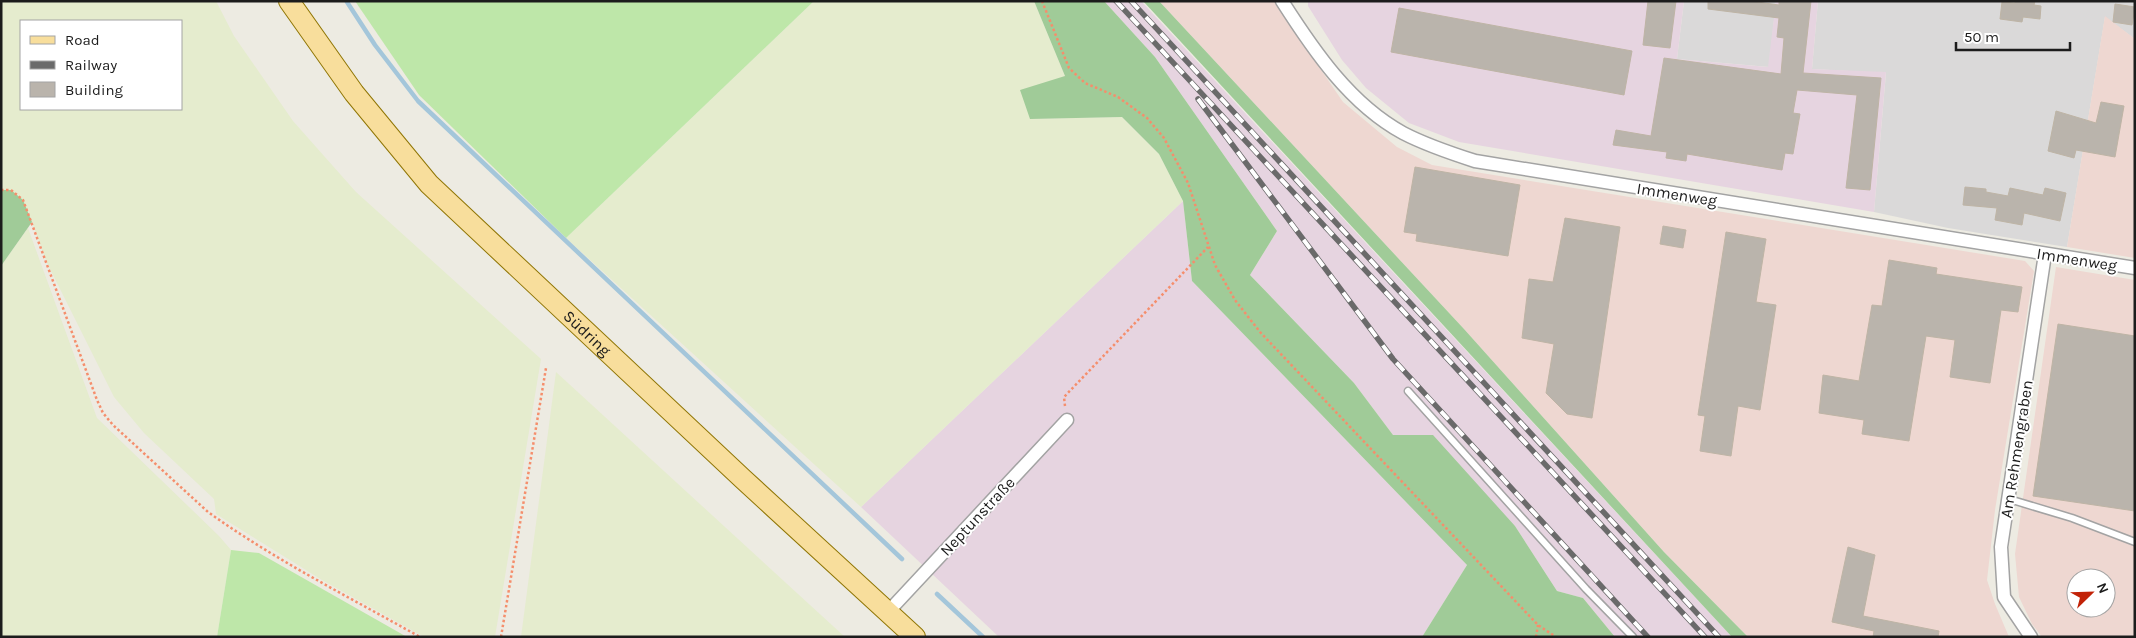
<svg xmlns="http://www.w3.org/2000/svg" width="2136" height="638" viewBox="0 0 2136 638" font-family="Karla,sans-serif">
<rect width="100%" height="100%" fill="#edebe2"/>
<g fill="#dad9d9">
<polygon points="1684,1 1776,1 1769,67 1677,59"/>
<polygon points="1818,1 2135,1 2135,39 2105,17 2067,247 1948,228 1874,212 1886,73 1812,69"/>
</g>
<g fill="#eed7d1" fill-rule="evenodd">
<polygon points="1159,1 1274,1 1343,102 1397,147 1432,165 2025,261 2034,271 1995,510 1987,580 1995,604 2009,637 1748,637 1664,552 1464,329"/>
<polygon points="2105,16 2135,39 2135,258 2067,247"/>
<path d="M 2056,267 L 2135,280 L 2135,637 L 2042,637 L 2032,624 L 2019,597 L 2015,554 ZM 2076,578 L 2106,578 L 2106,608 L 2076,608 Z"/>
</g>
<g fill="#e6d4e0">
<polygon points="1104,1 1141,1 1732,637 1615,637 1583,598 1557,591 1515,526 1393,435 1354,383 1250,275 1277,231 1155,57"/>
<polygon points="1308,1 1684,1 1677,59 1768,67 1776,1 1818,1 1812,69 1886,72 1874,212 1459,142 1409,123 1366,88 1342,60 1308,6"/>
<polygon points="1183,201 1192,281 1467,565 1422,637 999,637 861,507"/>
</g>
<g fill="#e5ecce" fill-rule="evenodd">
<path d="M 1,1 L 216,1 L 234,36 L 293,121 L 356,192 L 541,359 L 495,637 L 424,637 L 322,580 L 216,514 L 214,499 L 144,433 L 114,397 L 47,263 L 28,211 L 11,190 L 1,190 ZM 21,21 L 181,21 L 181,109 L 21,109 Z"/>
<polygon points="814,1 1034,1 1065,76 1030,119 1122,117 1159,154 1183,201 861,507 566,238"/>
<polygon points="28,228 97,418 219,536 231,550 217,637 1,637 1,266"/>
<polygon points="556,372 845,637 521,637"/>
</g>
<g fill="#bee7a9">
<polygon points="355,1 814,1 566,238 419,95"/>
<polygon points="231,550 259,553 407,637 217,637"/>
</g>
<g fill="#a0cb98">
<polygon points="1034,1 1104,1 1155,57 1277,231 1250,275 1354,383 1393,435 1433,435 1515,526 1557,591 1583,598 1615,637 1422,637 1467,565 1192,281 1183,201 1159,154 1122,117 1030,119 1020,90 1065,76"/>
<polygon points="1143,1 1159,1 1464,329 1664,552 1748,637 1732,637"/>
<polygon points="1,190 11,190 23,200 32,222 1,266"/>
</g>
<g fill="none" stroke-linecap="round" stroke-linejoin="round">
<g stroke="#a4c6da" stroke-width="4.5">
<polyline points="347,2 375,45 418,101 902,559"/>
<polyline points="937,594 983,637"/>
</g>
</g>
<g fill="#bab4ac" stroke="#beb4a5">
<polygon points="1648,1 1676,1 1670,48 1643,45"/>
<polygon points="1708,1 1750,1 1779,5 1779,1 1811,1 1803,73 1881,78 1870,190 1846,188 1857,95 1797,90 1793,113 1800,114 1793,154 1785,153 1782,170 1687,154 1686,161 1666,158 1667,152 1613,145 1616,130 1651,136 1664,58 1781,74 1784,38 1777,37 1779,18 1708,9"/>
<polygon points="2015,1 2035,1 2034,5 2041,6 2040,19 2023,17 2022,22 2000,19 2002,2 2015,3"/>
<polygon points="2115,4 2135,7 2132,25 2113,22"/>
<polygon points="1399,8 1632,51 1624,95 1391,52"/>
<polygon points="2101,102 2124,106 2115,157 2076,150 2074,158 2048,151 2056,111 2096,123"/>
<polygon points="1415,167 1520,185 1508,256 1416,241 1417,234 1404,232"/>
<polygon points="1965,187 1986,189 1986,192 2008,196 2010,188 2043,195 2045,188 2066,193 2060,221 2024,213 2022,225 1995,220 1997,208 1963,205"/>
<polygon points="1565,218 1620,227 1592,418 1567,414 1546,393 1554,344 1522,338 1529,279 1553,282"/>
<polygon points="1663,226 1686,230 1683,248 1660,244"/>
<polygon points="1726,232 1766,239 1756,302 1776,305 1760,410 1738,406 1731,456 1700,451 1705,416 1698,415"/>
<polygon points="1889,260 1937,268 1936,274 2022,287 2018,312 2001,310 1990,383 1950,377 1955,340 1926,336 1909,441 1862,434 1864,420 1819,413 1823,375 1859,381 1872,305 1882,306"/>
<polygon points="2058,324 2135,336 2135,511 2033,496"/>
<polygon points="1848,547 1875,555 1863,616 1939,631 1938,637 1873,637 1874,631 1832,622"/>
</g>
<g fill="none" stroke-linecap="round" stroke-linejoin="round">
<defs>
<g id="service">
<polyline points="1408,391 1586,589 1633,637"/>
<polyline points="2009,499 2072,518 2135,542"/>
</g>
<g id="minor">
<path d="M 1282,1 C 1314,51 1350,104 1403,133 C 1426,145 1450,153 1475,161 L 2135,268"/>
<polyline points="888,612 1067,420"/>
<polyline points="2031,637 2004,597 2001,547 2045,254"/>
</g>
<g id="primary">
<path id="s1" d="M 289,1 L 354,93 L 429,184 L 743,479 L 915,637"/>
</g>
</defs>
<use href="#service" stroke="#a3a3a3" stroke-width="9"/>
<use href="#minor" stroke="#a3a3a3" stroke-width="15"/>
<use href="#primary" stroke="#907605" stroke-width="22"/>
<g stroke="#f58e6c" stroke-width="2.5" stroke-dasharray="2.5 2.5" stroke-linecap="butt">
<polyline points="1042,1 1069,68 1085,83 1118,97 1147,118 1164,138 1188,183 1215,265 1235,300 1260,332 1538,625 1556,637"/>
<path d="M 1,190 L 11,190 L 23,200 L 97,400 L 103,413 L 113,425 L 208,512 C 275,560 349,597 420,637"/>
<polyline points="1065,406 1064,397 1208,247"/>
<polyline points="501,637 546,368"/>
<polyline points="1536,637 1538,625"/>
</g>
<use href="#service" stroke="#fff" stroke-width="6"/>
<use href="#minor" stroke="#fff" stroke-width="12"/>
<use href="#primary" stroke="#f8de9c" stroke-width="20"/>
<defs>
<g id="rail">
<polyline points="1116,1 1705,637"/>
<polyline points="1131,1 1719,637"/>
<polyline points="1198,99 1393,359 1648,637"/>
</g>
</defs>
<use href="#rail" stroke="#6a6a6a" stroke-width="5.5"/>
<use href="#rail" stroke="#fff" stroke-width="4" stroke-dasharray="11" stroke-linecap="butt"/>
</g>
<g text-anchor="middle" stroke-width="4" stroke-linejoin="round" paint-order="stroke">
<g font-size="16" fill="#1c1c1c" stroke="#fff">
<text transform="translate(1677 194) rotate(9)" y="6">Immenweg</text>
<text transform="translate(2077 259) rotate(9)" y="6">Immenweg</text>
<text dy="6" stroke="none"><textPath href="#s1" startOffset="448">Südring</textPath></text>
<text transform="translate(2016 449) rotate(-81)" y="6">Am Rehmengraben</text>
<text transform="translate(977 516) rotate(-47)" y="6">Neptunstraße</text>
</g>
</g>
<rect width="2136" height="638" fill="none" stroke="#1c1c1c" stroke-width="5"/>
<rect x="20" y="20" width="162" height="90" fill="#ffffff" stroke="#a4a4a4"/>
<rect x="30" y="36" width="25" height="8" fill="#f8de9c" stroke="#a4a4a4"/>
<text x="65" y="45" font-size="15" fill="#1c1c1c">Road</text>
<rect x="30" y="61" width="25" height="8" fill="#6a6a6a" stroke="#a4a4a4"/>
<text x="65" y="70" font-size="15" fill="#1c1c1c">Railway</text>
<rect x="30" y="82" width="25" height="15" fill="#bab4ac" stroke="#a4a4a4"/>
<text x="65" y="95" font-size="15" fill="#1c1c1c">Building</text>
<g transform="translate(2091 593) rotate(67)"><circle r="24" fill="#ffffff" stroke="#a4a4a4"/>
<path d="M0-4L9 19L0 12L-9 19Z" fill="#c22207"/>
<text y="-8" font-size="14" font-weight="bold" text-anchor="middle" fill="#1c1c1c">N</text>
</g>
<path d="M1956 42v8h114v-8" fill="none" stroke="#1c1c1c" stroke-width="2.5"/>
<text x="1964" y="42" font-size="15" fill="#1c1c1c" stroke="#ffffff" stroke-width="4" paint-order="stroke">50 m</text>
</svg>
